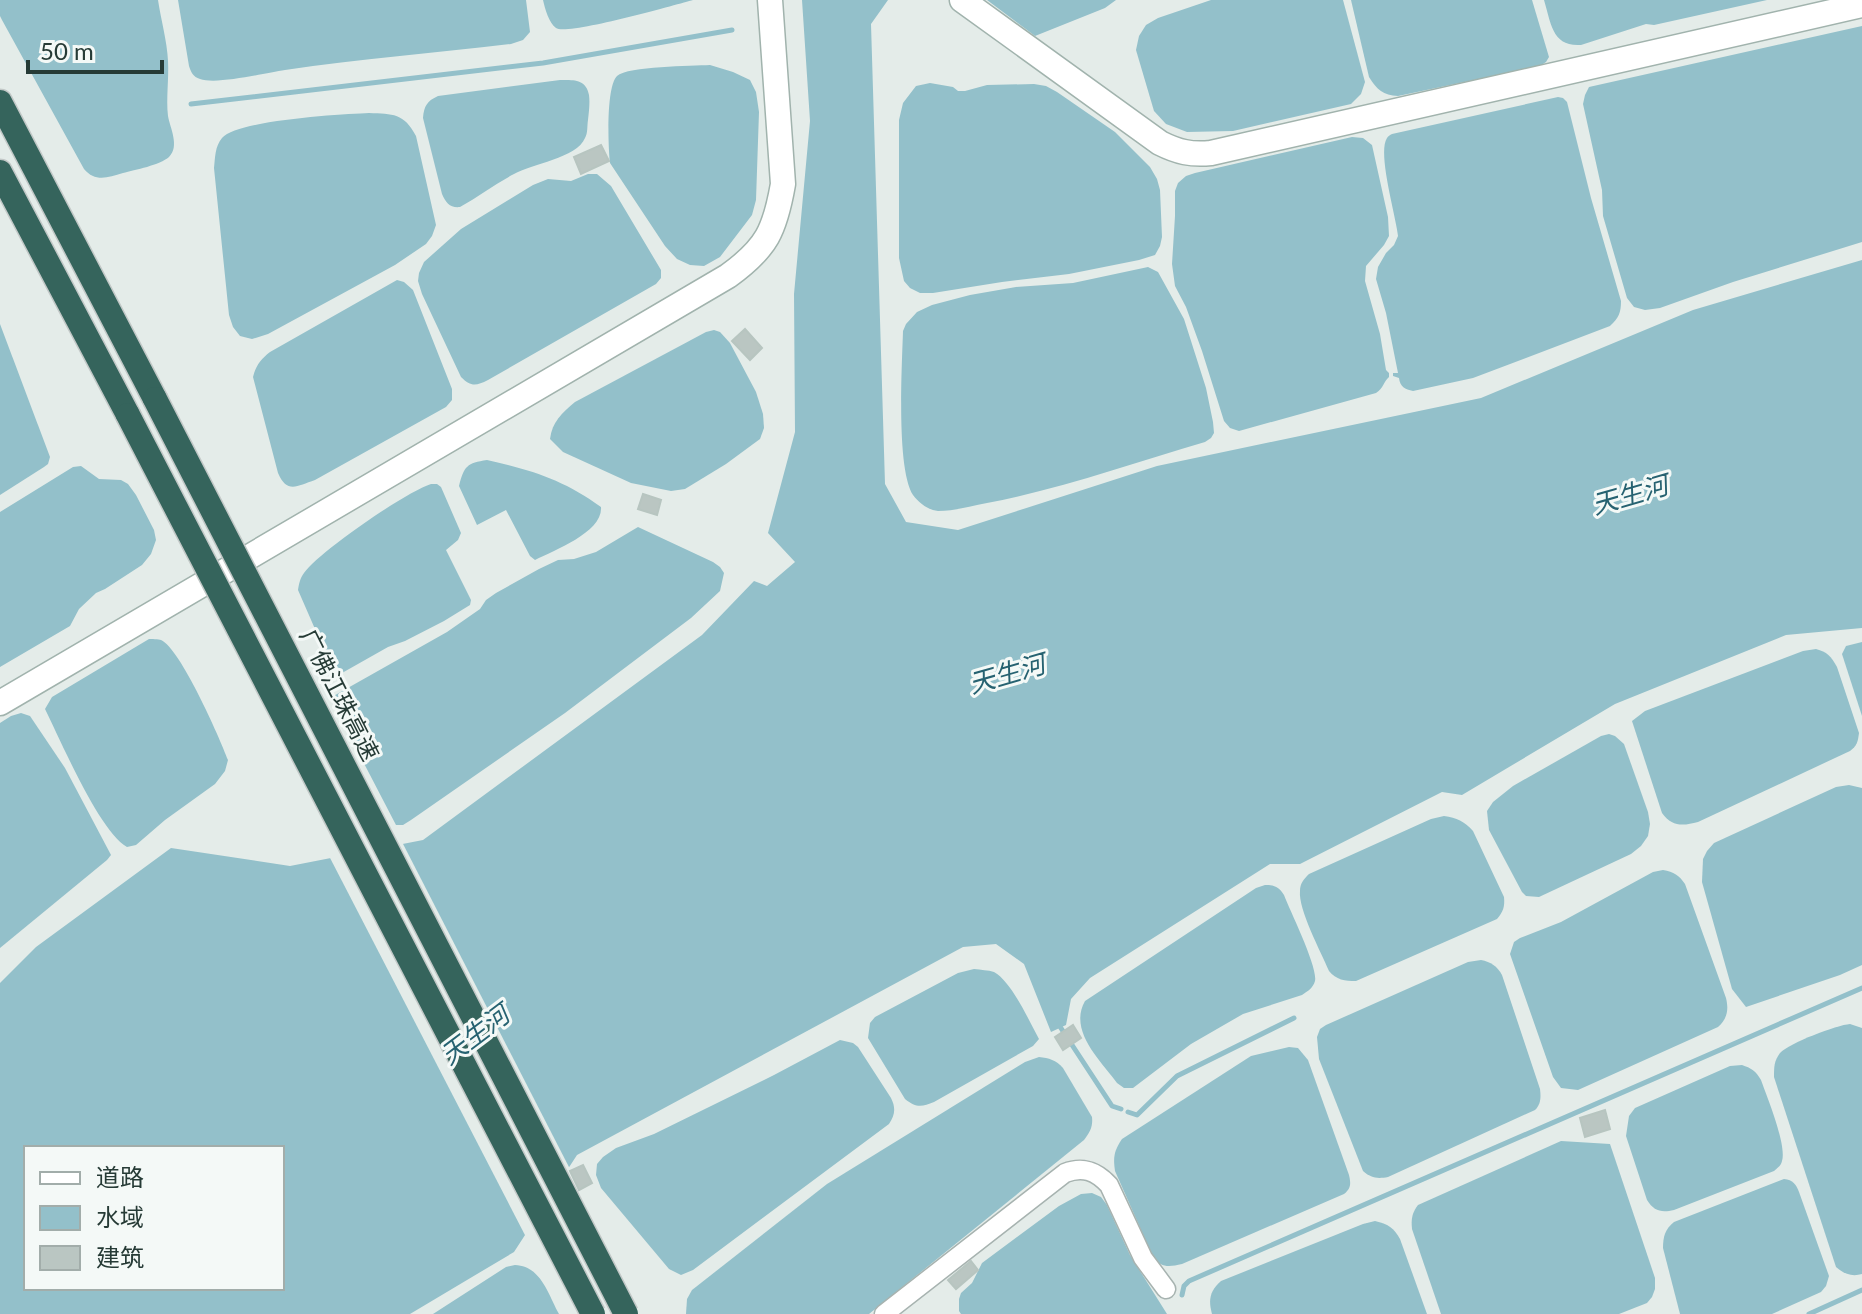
<svg xmlns="http://www.w3.org/2000/svg" width="1862" height="1314" viewBox="0 0 1862 1314" font-family="Lato,'Noto Sans SC',sans-serif">
<rect width="100%" height="100%" fill="#e4ece9"/>
<g fill="#93c0ca" fill-rule="evenodd">
<path d="M 0,0 L 158,0 C 161,20 167,41 168,61 C 169,79 166,98 168,116 C 170,128 180,146 169,157 C 160,165 135,170 123,173 C 107,178 95,182 84,169 L 2,20 L 0,16 Z"/>
<path d="M 178,0 L 526,0 L 530,32 L 523,40 L 511,44 C 436,53 360,59 285,70 C 265,73 217,85 200,79 C 193,77 191,72 189,66 Z"/>
<path d="M 543,0 L 693,0 C 675,5 566,36 556,28 C 549,23 545,9 543,0 Z"/>
<path d="M 802,0 L 888,0 L 871,24 L 885,484 L 906,522 L 958,530 L 1157,466 L 1481,398 L 1693,310 L 1862,260 L 1862,628 L 1786,635 L 1615,704 L 1462,795 L 1442,792 L 1300,864 L 1270,864 L 1090,978 L 1071,999 L 1066,1025 L 1051,1032 L 1024,964 L 996,944 L 963,947 L 577,1155 L 514,1252 L 410,1314 L 0,1314 L 0,983 L 36,947 L 171,848 L 290,866 L 423,840 L 702,635 L 754,581 L 767,586 L 795,562 L 768,533 L 795,432 L 794,294 L 810,121 ZM 26,1148 L 282,1148 L 282,1288 L 26,1288 Z"/>
<polygon points="987,0 1116,0 1105,8 1035,36"/>
<polygon points="1211,0 1343,0 1365,82 1361,94 1351,104 1233,131 1187,132 1166,124 1154,111 1136,50 1139,36 1146,25 1158,18"/>
<path d="M 1351,0 L 1532,0 L 1549,57 L 1546,62 L 1540,66 L 1398,96 C 1383,95 1377,90 1369,77 Z"/>
<path d="M 1544,0 L 1767,0 L 1654,25 L 1646,24 L 1581,45 C 1552,47 1551,23 1544,0 Z"/>
<polygon points="1862,26 1862,242 1733,282 1660,308 1645,310 1634,307 1627,298 1603,216 1602,190 1583,104 1585,95 1589,87"/>
<path d="M 710,65 L 733,72 L 750,80 L 756,92 L 759,112 L 756,200 L 752,215 L 720,257 L 704,266 L 690,265 L 677,259 L 665,246 L 610,163 C 608,146 606,87 617,76 C 628,66 692,66 710,65 Z"/>
<path d="M 560,80 C 574,80 586,79 589,95 C 590,103 589,111 588,120 C 587,126 588,133 585,138 C 577,158 531,164 514,174 C 495,184 478,197 460,207 C 450,208 446,203 442,194 L 423,118 C 424,106 427,101 438,96 Z"/>
<polygon points="930,83 953,87 958,91 965,91 987,85 1034,84 1046,86 1057,92 1115,132 1150,167 1157,179 1160,190 1162,237 1160,246 1155,255 1139,260 1069,274 1002,282 933,293 920,293 910,288 904,281 899,258 899,120 903,103 916,86"/>
<path d="M 1558,97 L 1563,98 L 1567,102 L 1591,198 L 1621,301 C 1621,312 1619,318 1610,326 L 1473,378 L 1413,391 C 1405,389 1400,387 1399,378 L 1393,376 L 1393,373 L 1398,373 L 1386,313 L 1376,279 L 1378,267 L 1386,253 L 1394,245 L 1398,236 C 1396,216 1377,153 1387,138 C 1388,136 1390,135 1392,134 Z"/>
<path d="M 369,113 C 393,114 404,113 416,136 L 436,225 L 432,236 L 426,244 L 395,265 L 268,334 L 252,339 L 240,336 L 233,327 L 229,315 L 214,168 C 215,158 215,146 222,138 C 238,120 343,114 369,113 Z"/>
<path d="M 1352,137 L 1363,138 L 1372,145 L 1388,217 L 1389,236 L 1384,245 L 1366,266 L 1365,281 L 1380,334 L 1386,370 L 1389,373 L 1389,377 C 1383,382 1384,388 1376,393 L 1239,431 L 1230,428 L 1224,421 L 1202,351 L 1186,307 L 1175,286 L 1172,264 L 1175,216 L 1175,191 L 1178,183 L 1186,176 L 1195,173 Z"/>
<path d="M 588,174 L 597,174 L 611,186 L 661,270 L 661,278 L 656,284 L 488,380 C 476,386 471,387 461,377 L 422,294 L 418,281 L 419,273 L 424,262 L 461,229 L 533,185 L 548,179 L 571,181 Z"/>
<path d="M 1148,267 L 1158,272 L 1184,319 L 1206,388 L 1213,422 L 1214,433 L 1211,438 L 1205,442 C 1133,463 1061,489 987,503 C 971,506 954,511 938,511 C 928,510 919,503 913,495 C 896,468 902,366 903,331 L 906,324 L 917,312 L 932,305 L 970,295 L 1016,287 L 1073,283 Z"/>
<path d="M 397,280 L 404,282 L 413,290 L 452,389 L 452,400 L 446,407 L 315,480 C 297,486 287,494 278,473 L 253,377 C 256,365 261,359 270,352 Z"/>
<polygon points="0,324 50,457 48,464 44,467 0,495"/>
<path d="M 714,330 L 720,332 L 730,343 L 756,392 L 763,414 L 764,428 L 760,439 L 726,464 L 685,489 L 671,491 L 631,483 L 563,452 L 550,439 C 552,422 562,413 575,402 L 706,332 Z"/>
<path d="M 487,460 C 532,470 564,480 601,507 C 603,532 555,550 535,560 L 530,556 L 506,510 L 477,525 L 459,486 C 464,466 467,463 487,460 Z"/>
<polygon points="81,466 99,479 121,480 128,484 136,495 154,530 156,540 151,554 142,565 105,589 96,593 79,609 70,626 0,667 0,512 73,467"/>
<path d="M 431,484 L 437,484 L 441,487 L 461,533 L 458,540 L 446,550 L 471,600 L 470,605 L 444,621 L 405,641 L 388,647 L 342,673 L 336,672 L 332,668 L 298,590 C 299,584 300,578 304,573 C 320,551 406,492 431,484 Z"/>
<polygon points="638,527 713,562 720,567 724,573 720,591 691,618 565,713 411,820 403,825 396,825 330,698 447,632 480,609 486,600 496,593 539,569 558,560 574,559 596,552"/>
<path d="M 149,639 C 151,639 159,639 161,640 C 180,648 220,738 228,760 L 225,771 L 215,784 L 165,820 L 136,845 L 127,847 C 99,831 61,741 45,709 L 52,697 Z"/>
<polygon points="1862,642 1862,716 1842,654 1846,646"/>
<path d="M 1816,649 C 1827,652 1831,656 1837,667 L 1859,733 C 1858,741 1857,746 1850,751 L 1698,822 C 1683,826 1672,827 1662,813 L 1632,721 L 1645,711 L 1803,651 Z"/>
<polygon points="21,713 30,716 65,768 111,855 107,860 0,948 0,723 11,716"/>
<polygon points="1609,734 1615,736 1624,744 1648,812 1650,824 1648,836 1641,846 1631,854 1539,897 1526,896 1522,892 1489,830 1487,811 1493,802 1513,786 1601,736"/>
<polygon points="1849,785 1862,788 1862,965 1840,975 1746,1007 1732,989 1702,882 1703,859 1707,851 1714,843 1836,787"/>
<path d="M 1444,816 C 1457,818 1464,821 1473,831 L 1504,897 C 1505,907 1503,912 1497,919 L 1356,981 C 1345,981 1336,980 1329,971 C 1321,952 1298,909 1300,891 C 1300,883 1304,879 1309,874 L 1431,819 Z"/>
<path d="M 1663,870 C 1674,872 1679,875 1685,884 L 1726,998 C 1729,1010 1727,1019 1718,1027 L 1578,1090 L 1561,1088 L 1553,1077 L 1510,954 L 1514,942 L 1520,938 L 1561,922 L 1653,872 Z"/>
<path d="M 1265,885 C 1275,885 1279,887 1284,895 C 1290,911 1318,967 1315,981 C 1313,988 1308,991 1302,995 L 1243,1014 L 1191,1044 L 1133,1088 L 1124,1088 L 1117,1083 C 1101,1061 1068,1031 1085,1001 L 1256,888 Z"/>
<path d="M 1481,960 C 1491,962 1497,966 1502,975 L 1540,1089 C 1541,1097 1541,1104 1535,1110 L 1388,1177 C 1377,1179 1371,1178 1363,1171 L 1319,1059 L 1317,1037 L 1320,1029 L 1326,1025 L 1468,962 Z"/>
<path d="M 974,969 C 981,970 988,970 994,972 C 1012,982 1029,1021 1039,1039 L 1033,1046 L 934,1102 C 922,1107 916,1108 905,1099 L 868,1038 L 870,1023 L 875,1017 L 958,973 Z"/>
<path d="M 1850,1024 L 1862,1028 L 1862,1274 C 1852,1277 1844,1274 1836,1267 L 1774,1077 C 1774,1067 1774,1061 1780,1053 C 1789,1043 1837,1025 1850,1024 Z"/>
<path d="M 840,1040 L 853,1043 L 858,1047 L 891,1098 C 896,1108 895,1115 889,1124 L 693,1270 L 681,1275 L 669,1269 L 601,1188 L 596,1175 L 597,1164 L 603,1157 L 616,1148 L 654,1134 L 774,1075 Z"/>
<path d="M 1289,1047 L 1298,1048 L 1308,1060 L 1349,1175 C 1351,1184 1351,1188 1344,1194 L 1182,1264 C 1169,1267 1161,1268 1153,1257 L 1115,1171 C 1113,1157 1114,1151 1122,1139 L 1251,1056 Z"/>
<path d="M 1039,1057 C 1049,1058 1056,1060 1063,1068 L 1092,1117 C 1093,1127 1090,1132 1084,1140 L 869,1314 L 686,1314 L 687,1299 L 692,1290 L 827,1184 L 1025,1062 Z"/>
<path d="M 1742,1065 C 1751,1068 1756,1071 1761,1080 C 1767,1097 1787,1145 1782,1161 C 1781,1166 1778,1167 1774,1171 L 1674,1210 C 1661,1213 1654,1211 1647,1200 L 1626,1136 L 1629,1116 L 1635,1108 L 1730,1066 Z"/>
<path d="M 1561,1141 L 1610,1144 L 1655,1278 L 1655,1289 L 1652,1297 L 1647,1303 L 1619,1314 L 1441,1314 L 1412,1229 C 1411,1219 1412,1213 1418,1205 Z"/>
<path d="M 1784,1179 C 1793,1180 1796,1184 1799,1192 L 1829,1276 L 1826,1286 L 1821,1292 L 1772,1314 L 1680,1314 L 1663,1248 C 1663,1237 1665,1229 1674,1222 Z"/>
<polygon points="1092,1193 1101,1197 1107,1205 1130,1255 1167,1314 961,1314 959,1311 959,1299 961,1293 972,1283 982,1263 1059,1206 1081,1194"/>
<path d="M 1375,1221 C 1388,1224 1394,1228 1400,1239 L 1427,1314 L 1212,1314 C 1208,1299 1210,1291 1221,1281 L 1363,1224 Z"/>
<path d="M 515,1265 C 541,1266 548,1294 559,1314 L 433,1314 L 506,1267 Z"/>
</g>
<polygon fill="#e4ece9" points="401,840 571,1171 527,1239 328,854"/>
<g fill="none" stroke-linecap="round" stroke-linejoin="round">
<g stroke="#93c0ca" stroke-width="5">
<polyline points="191,104 543,63 732,30"/>
<polyline points="1057,1022 1112,1106 1121,1109"/>
<polyline points="1128,1112 1137,1115 1177,1076 1294,1018"/>
<polyline points="1182,1295 1184,1286 1189,1281 1862,988"/>
<polyline points="1809,1314 1862,1290"/>
</g>
</g>
<g fill="#bac6c2" stroke="#b7c5c0" stroke-width="2">
<polygon points="601,145 609,161 581,174 574,157"/>
<polygon points="745,329 762,348 750,360 732,341"/>
<polygon points="643,494 661,500 657,515 638,509"/>
<polygon points="1073,1025 1081,1038 1063,1050 1055,1037"/>
<polygon points="1605,1110 1610,1129 1585,1137 1580,1118"/>
<polygon points="583,1165 592,1183 579,1190 570,1171"/>
<polygon points="971,1261 978,1270 956,1289 948,1280"/>
</g>
<g fill="none" stroke-linecap="round" stroke-linejoin="round">
<defs>
<path id="street" d="M 884,1314 L 1065,1173 C 1083,1166 1096,1171 1109,1185 L 1143,1258 L 1166,1289"/>
<g id="secondary">
<path d="M 962,0 L 1160,143 C 1178,152 1191,155 1211,153 L 1862,5"/>
<path d="M 0,703 L 728,276 C 767,248 775,230 783,184 L 770,0"/>
</g>
<g id="highway">
<polyline points="0,102 155,399"/>
<polyline points="0,172 128,415"/>
</g>
</defs>
<use href="#street" stroke="#a7b3b0" stroke-width="21"/>
<use href="#secondary" stroke="#a1b3ad" stroke-width="27"/>
<use href="#highway" stroke="#c2c8c7" stroke-width="27"/>
<use href="#street" stroke="#fff" stroke-width="18"/>
<use href="#secondary" stroke="#fff" stroke-width="24"/>
<use href="#highway" stroke="#35645c" stroke-width="24"/>
<defs>
<g id="highway-bridge">
<polyline points="155,399 626,1314"/>
<polyline points="128,415 593,1314"/>
</g>
</defs>
<use href="#highway-bridge" stroke="#c2c8c7" stroke-width="27" stroke-linecap="butt"/>
<use href="#highway-bridge" stroke="#35645c" stroke-width="24"/>
</g>
<g text-anchor="middle" stroke-width="6" stroke-linejoin="round" paint-order="stroke">
<g font-size="24" fill="#263b36" stroke="#f4f9f7">
<text transform="translate(339 695) rotate(63)" y="8">广佛江珠高速</text>
</g>
<g font-size="26" font-style="italic" fill="#266271" stroke="#f4f9f7">
<text transform="translate(1630 495) rotate(-16)" y="9">天生河</text>
<text transform="translate(1007 674) rotate(-16)" y="9">天生河</text>
<text transform="translate(475 1035) rotate(-37)" y="9">天生河</text>
</g>
</g>
<rect x="24" y="1146" width="260" height="144" fill="#f4f9f7" stroke="#a2adaa" stroke-width="2"/>
<rect x="40" y="1172" width="40" height="12" fill="#ffffff" stroke="#a2adaa" stroke-width="2"/>
<text x="96" y="1186" font-size="24" fill="#263b36">道路</text>
<rect x="40" y="1206" width="40" height="24" fill="#93c0ca" stroke="#a2adaa" stroke-width="2"/>
<text x="96" y="1226" font-size="24" fill="#263b36">水域</text>
<rect x="40" y="1246" width="40" height="24" fill="#bac6c2" stroke="#a2adaa" stroke-width="2"/>
<text x="96" y="1266" font-size="24" fill="#263b36">建筑</text>
<path d="M28 60v12h134v-12" fill="none" stroke="#263b36" stroke-width="4"/>
<text x="40" y="60" font-size="24" fill="#263b36" stroke="#f4f9f7" stroke-width="6" paint-order="stroke">50 m</text>
</svg>
